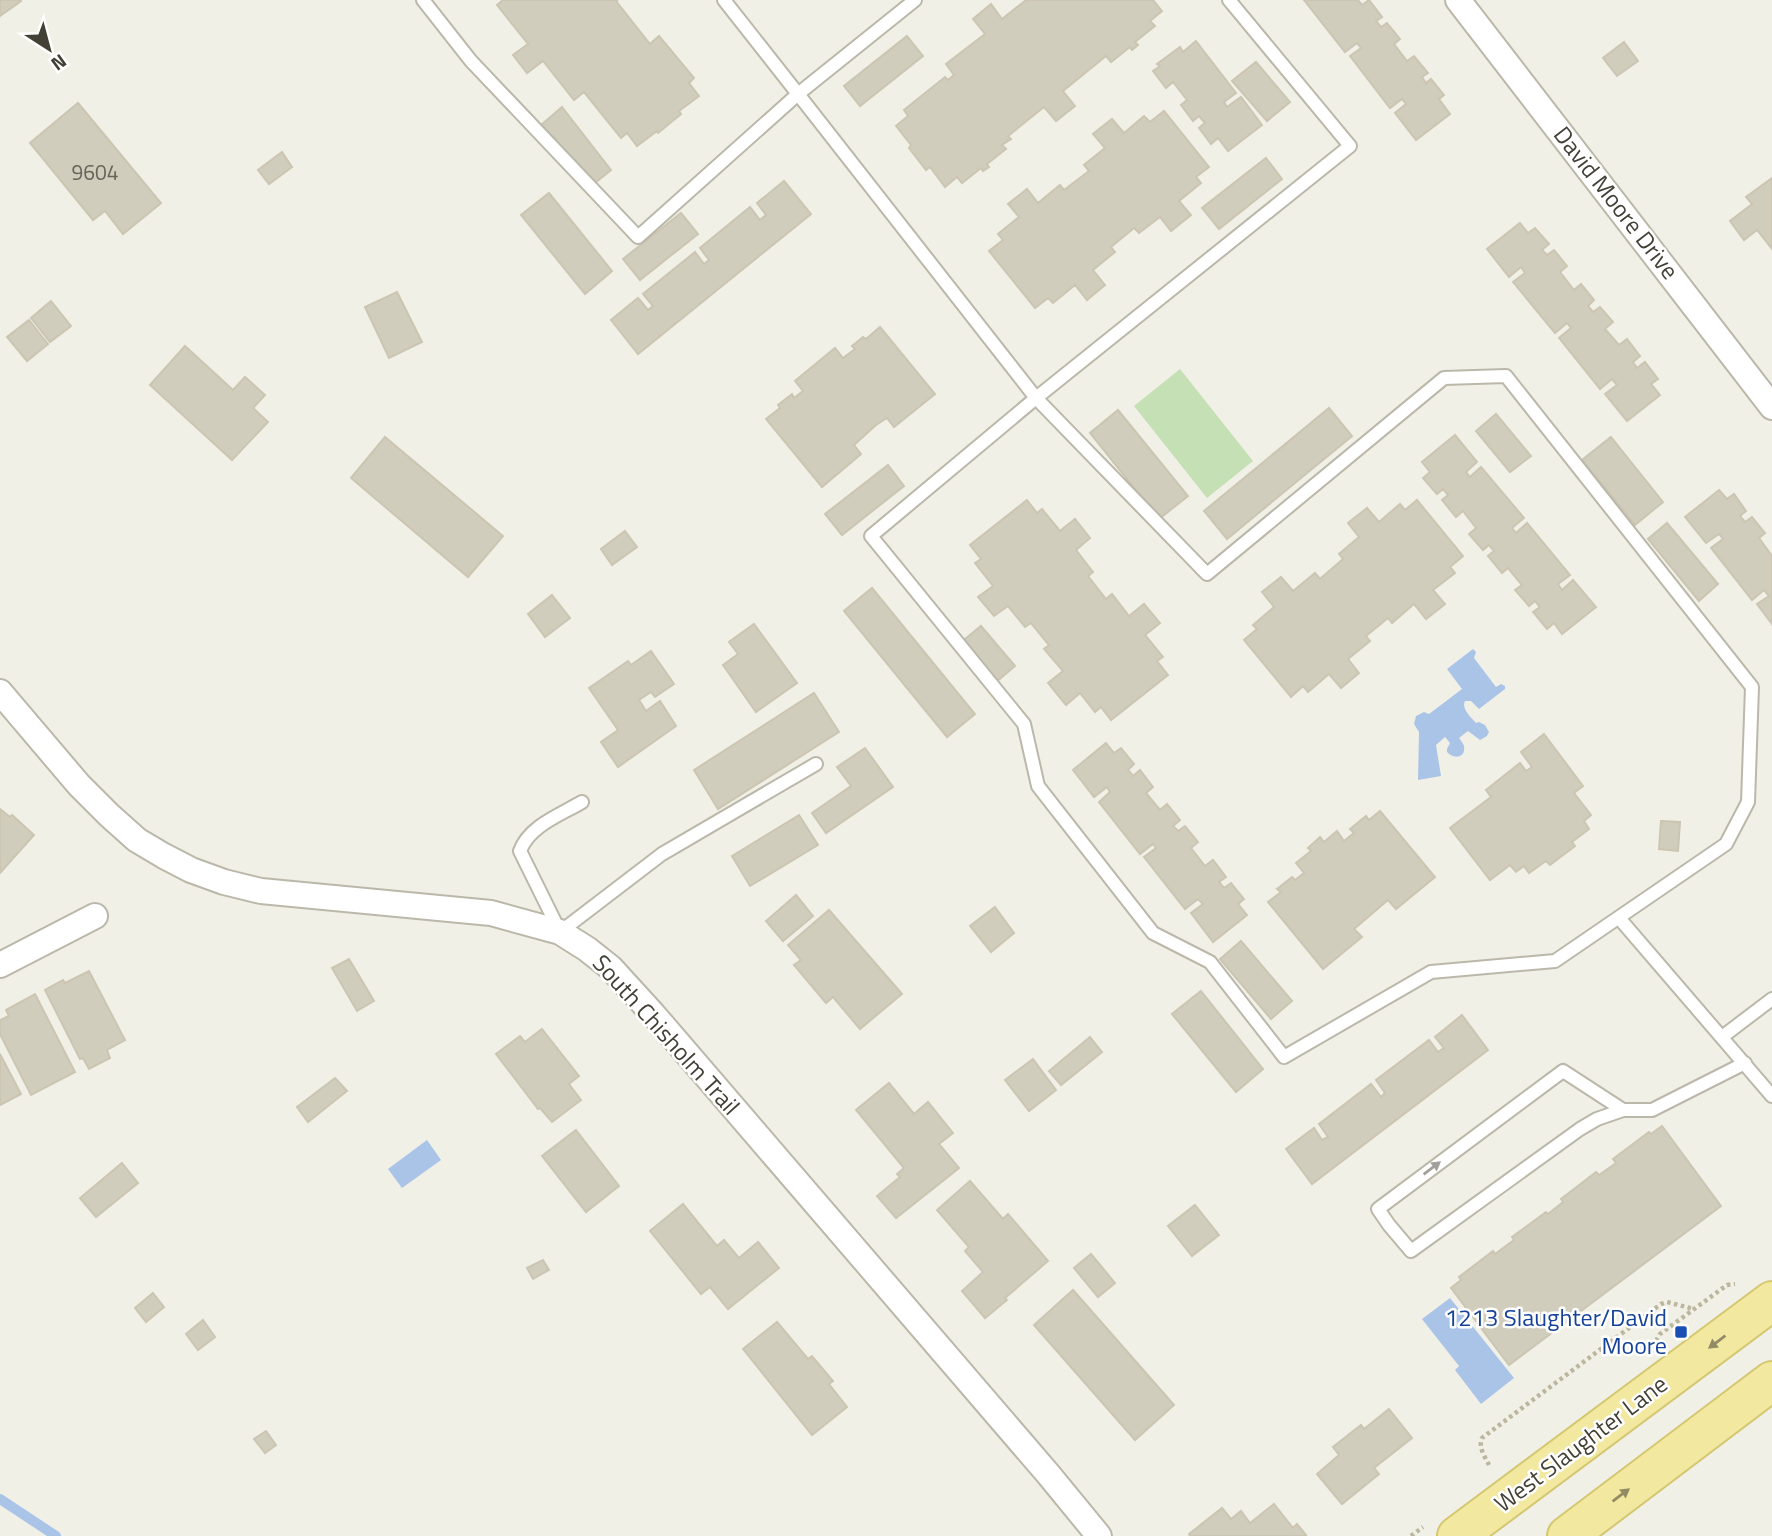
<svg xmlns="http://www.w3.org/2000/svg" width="1772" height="1536" viewBox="0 0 1772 1536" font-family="'Titillium Web',sans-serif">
<rect width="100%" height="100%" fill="#f1f0e7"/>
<polygon fill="#c5e0b4" points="1180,369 1253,461 1207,498 1134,406"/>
<g fill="#aac4e7">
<path d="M 1473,649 L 1476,652 L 1474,658 L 1496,687 L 1501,684 L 1505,686 L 1505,689 L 1479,709 L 1471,701 L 1465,701 C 1461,709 1471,717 1476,723 L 1479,722 L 1485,725 L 1489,732 L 1487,736 L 1480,740 L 1468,731 L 1459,738 C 1460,739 1464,745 1464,746 C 1466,759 1453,759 1447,752 L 1447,749 L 1450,743 L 1445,737 L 1436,745 L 1441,776 L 1418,780 L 1419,732 L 1414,724 L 1416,716 L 1424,712 L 1429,714 L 1462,689 L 1447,669 Z"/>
<polygon points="427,1140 441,1160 402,1188 388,1169"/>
<polygon points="1450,1298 1514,1378 1481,1404 1455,1370 1459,1366 1422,1319"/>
</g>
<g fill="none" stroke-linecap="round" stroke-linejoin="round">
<polyline stroke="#aac4e7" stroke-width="10" points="0,1499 56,1536"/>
</g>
<g fill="#d1cdbd" stroke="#cbc5b2" stroke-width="2">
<polygon points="0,0 20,0 21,1 0,16"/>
<polygon points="503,0 618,0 616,1 650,44 659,36 694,78 689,83 699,96 679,111 681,114 658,133 657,131 637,146 627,133 621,138 584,92 574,100 543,61 527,73 513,55 528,44 497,5"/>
<polygon points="1026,0 1153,0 1162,11 1150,21 1155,26 1135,42 1138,45 1132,50 1130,47 1111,62 1106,56 1063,91 1075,106 1056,121 1044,107 1008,136 1011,139 1002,145 1006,149 987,164 989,167 983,171 981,168 962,183 957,177 945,187 930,167 926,170 909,148 911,145 896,126 908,116 904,110 945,77 948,80 954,75 946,64 985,34 973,19 991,4 1002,19"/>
<polygon points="1304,0 1358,0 1362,5 1369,0 1382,17 1376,21 1381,27 1387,23 1400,39 1394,44 1407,61 1414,56 1428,73 1422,77 1426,83 1431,79 1444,95 1439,99 1450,114 1416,140 1395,113 1406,104 1402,99 1390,108 1350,56 1361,48 1357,43 1345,52"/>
<polygon points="907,36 923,56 860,106 844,86"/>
<polygon points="1196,41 1236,93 1224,102 1227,107 1241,97 1262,125 1228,151 1218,138 1211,144 1199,128 1205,123 1199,116 1193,121 1181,105 1187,100 1173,82 1166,88 1153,71 1160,66 1157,64 1180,47 1183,52"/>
<polygon points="1624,42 1638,61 1617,76 1603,58"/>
<polygon points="1256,62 1290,102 1267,121 1232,81"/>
<polygon points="78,103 161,203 123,234 105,211 93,220 30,143"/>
<polygon points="562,107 611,170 591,186 541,125"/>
<polygon points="1164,111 1209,167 1196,177 1201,183 1179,201 1191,215 1171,231 1160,217 1139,233 1134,228 1111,247 1115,252 1093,270 1105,285 1087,300 1075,285 1053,303 1048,298 1035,308 989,251 1003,240 998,234 1019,217 1008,204 1027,189 1038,203 1060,185 1064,190 1089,171 1084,165 1105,148 1093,134 1112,119 1124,133 1144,116 1150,122"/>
<polygon points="282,152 292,167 269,184 258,170"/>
<polygon points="1266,158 1282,179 1219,229 1202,208"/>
<polygon points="1772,178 1772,249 1757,230 1744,240 1730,221 1752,204 1746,197"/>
<polygon points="784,181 811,214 638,354 611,320 638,298 648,310 653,306 643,294 695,252 704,264 709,260 700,248 750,207 760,220 766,215 757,203"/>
<polygon points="549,193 612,271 585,294 521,215"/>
<polygon points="681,213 698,234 640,280 623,259"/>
<polygon points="1520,223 1528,233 1535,228 1549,244 1542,250 1547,255 1554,250 1567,266 1560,272 1574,290 1581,284 1594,300 1588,306 1593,312 1600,307 1613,322 1605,329 1619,345 1627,339 1640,356 1633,362 1637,368 1645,362 1658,379 1651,384 1660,395 1627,421 1605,394 1617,385 1612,379 1600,389 1559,338 1571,328 1567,323 1555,333 1513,282 1525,273 1521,267 1509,277 1487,249"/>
<polygon points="397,292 422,342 389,358 365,307"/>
<polygon points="51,301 71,326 50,342 31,318"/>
<polygon points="29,320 48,344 27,361 7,337"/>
<polygon points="880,327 935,394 894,427 887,418 876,425 854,445 861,454 822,487 766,419 780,408 778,405 792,394 794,398 803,391 795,381 835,348 843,358 855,349 852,346 863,337 866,339"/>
<polygon points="185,346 233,390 245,377 265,395 253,408 268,422 232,460 150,385"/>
<polygon points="1329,408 1352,436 1227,539 1204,511"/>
<polygon points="1118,410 1188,496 1159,519 1090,433"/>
<polygon points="1496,414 1531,456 1510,472 1476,431"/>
<polygon points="1455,435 1477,462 1466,472 1470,477 1481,467 1524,518 1512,528 1516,533 1527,523 1570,575 1558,584 1562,590 1573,580 1596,607 1562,634 1554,623 1547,629 1533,612 1540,607 1535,601 1529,606 1515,590 1522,585 1508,568 1502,573 1488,556 1494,551 1489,545 1483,550 1469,534 1476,528 1463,511 1456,517 1442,500 1448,495 1443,489 1437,494 1423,478 1430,472 1422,462"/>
<polygon points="385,437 503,536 468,577 351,478"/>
<polygon points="1611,437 1663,502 1635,525 1582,460"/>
<polygon points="888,465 904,486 842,535 825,514"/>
<polygon points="1719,490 1727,499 1734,494 1746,511 1740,516 1745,522 1752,517 1765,533 1759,538 1772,556 1772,624 1757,604 1769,596 1764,590 1752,600 1711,548 1723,539 1719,534 1706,543 1685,517"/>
<polygon points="1027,500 1037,513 1042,509 1060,531 1075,519 1090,538 1076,550 1093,572 1088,576 1106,599 1112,594 1129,616 1144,604 1160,623 1145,635 1163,657 1157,661 1168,675 1111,720 1101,707 1095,712 1080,693 1066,705 1048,683 1063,671 1044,649 1049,645 1031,623 1025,627 1008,606 994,616 978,597 993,586 975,563 981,559 970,545"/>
<polygon points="1417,500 1463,556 1450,567 1455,573 1433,590 1445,604 1426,619 1414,604 1392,623 1388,618 1366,636 1370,641 1348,659 1359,673 1341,688 1329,674 1308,692 1303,686 1291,697 1244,640 1257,629 1253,625 1274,607 1262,592 1281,577 1293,591 1315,573 1320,579 1343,559 1339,554 1359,537 1348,523 1367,508 1379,522 1400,504 1405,510"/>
<polygon points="1667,523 1718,584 1699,601 1648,539"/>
<polygon points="625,531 637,547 612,565 601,549"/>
<polygon points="872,588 975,714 947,737 844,611"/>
<polygon points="552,595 570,618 545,637 528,614"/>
<polygon points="754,624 797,683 756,712 723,665 738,654 729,642"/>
<polygon points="981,626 1015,666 995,683 960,643"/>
<polygon points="651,651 674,684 655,697 651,692 639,700 646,711 660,701 676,726 618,767 601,742 618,730 589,688 628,661 631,665"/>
<polygon points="814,693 839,732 718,809 694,770"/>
<polygon points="1544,734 1583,786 1574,793 1591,815 1584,821 1589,829 1572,842 1575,846 1550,865 1546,861 1529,873 1524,866 1516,872 1510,865 1490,880 1450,828 1491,797 1486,790 1520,763 1526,771 1532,767 1521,752"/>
<polygon points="1106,743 1114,753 1121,748 1134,764 1128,770 1133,776 1140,770 1153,787 1146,793 1160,810 1167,804 1180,820 1173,826 1178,831 1185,826 1198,842 1191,848 1205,866 1213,860 1226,877 1219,882 1224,888 1231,883 1244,899 1238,904 1247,915 1213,942 1191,913 1203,904 1198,899 1185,909 1144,857 1156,848 1153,844 1140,854 1099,802 1110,792 1107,787 1094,797 1073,770"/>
<polygon points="865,748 893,787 826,833 812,813 851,786 837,767"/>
<polygon points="0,809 10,817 12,815 34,835 0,873"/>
<polygon points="1380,811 1435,877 1396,909 1388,900 1354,929 1362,937 1323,969 1268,902 1281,892 1277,889 1292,877 1295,880 1304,873 1296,863 1311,851 1308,848 1320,837 1324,842 1337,831 1344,841 1354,833 1350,829 1366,816 1369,820"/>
<polygon points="799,815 818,845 750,886 732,856"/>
<polygon points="1661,821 1680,822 1678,851 1659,849"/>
<polygon points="796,895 813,916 783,941 766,921"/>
<polygon points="995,907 1014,933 991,952 970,926"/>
<polygon points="829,910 902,994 860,1029 833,997 826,1003 794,965 801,960 788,945"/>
<polygon points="1241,941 1292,1001 1271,1019 1220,959"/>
<polygon points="349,959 374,1001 357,1011 332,968"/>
<polygon points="89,971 125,1040 107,1050 110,1058 89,1069 83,1058 80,1059 45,990 63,980 65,983"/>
<polygon points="1201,991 1263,1069 1236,1092 1172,1014"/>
<polygon points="35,994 75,1072 31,1095 0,1034 0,1020 9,1016 6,1010"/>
<polygon points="1462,1015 1488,1050 1312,1184 1286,1149 1314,1128 1322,1140 1328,1137 1319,1124 1371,1084 1381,1097 1385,1093 1376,1080 1429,1040 1438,1052 1444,1048 1435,1037"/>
<polygon points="542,1029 579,1076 569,1084 581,1100 552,1122 540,1108 538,1109 496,1054 520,1036 525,1042"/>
<polygon points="1090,1037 1102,1052 1061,1085 1049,1071"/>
<polygon points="0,1054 21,1094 0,1105"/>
<polygon points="1033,1059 1056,1090 1029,1111 1005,1080"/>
<polygon points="335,1078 347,1091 308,1122 297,1107"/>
<polygon points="889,1083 914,1114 928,1102 953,1133 939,1144 959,1168 896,1218 877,1196 900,1177 897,1174 904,1168 856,1110"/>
<polygon points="1662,1126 1721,1206 1509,1365 1451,1288 1461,1280 1459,1277 1493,1251 1495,1254 1514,1240 1512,1237 1546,1212 1548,1214 1563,1202 1561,1199 1596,1172 1599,1175 1616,1163 1613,1159 1649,1132 1651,1134"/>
<polygon points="576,1130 619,1186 586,1212 542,1156"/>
<polygon points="122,1163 138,1183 96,1217 80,1198"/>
<polygon points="970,1181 1003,1219 1008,1214 1048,1261 1005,1298 1007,1300 985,1318 962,1291 983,1272 965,1251 969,1247 937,1210"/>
<polygon points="683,1204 717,1246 724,1240 739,1258 758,1242 779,1268 728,1309 710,1287 701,1294 650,1231"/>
<polygon points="1195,1205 1219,1235 1192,1256 1168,1226"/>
<polygon points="1091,1254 1115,1283 1098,1297 1074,1268"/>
<polygon points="543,1260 549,1270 533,1279 527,1268"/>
<polygon points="1073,1290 1174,1405 1135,1440 1034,1325"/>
<polygon points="153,1293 164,1307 146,1322 135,1308"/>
<polygon points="203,1320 215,1337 198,1350 186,1334"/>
<polygon points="777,1322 808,1359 812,1356 833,1381 829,1384 847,1407 812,1435 743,1349"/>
<polygon points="1389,1409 1412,1438 1374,1468 1379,1474 1342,1504 1317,1474 1339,1455 1333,1447 1361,1425 1364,1429"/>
<polygon points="266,1431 276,1445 265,1453 254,1439"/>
<polygon points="1274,1504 1293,1528 1297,1524 1306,1535 1304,1536 1190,1536 1189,1534 1222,1508 1231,1519 1241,1511 1250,1523"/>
</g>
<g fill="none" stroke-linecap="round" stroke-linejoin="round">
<defs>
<g id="service">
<polyline points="423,0 471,61 638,237 798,94 1036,398 1350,146 1229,0"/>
<polyline points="724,0 798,94 915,0"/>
<polygon points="1506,376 1752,687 1748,802 1726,844 1555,961 1431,972 1284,1057 1210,962 1153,933 1038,786 1024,724 871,536 1036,398 1207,574 1444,378"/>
<path d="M 582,802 C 560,815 529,826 520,851 L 560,932 L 662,854 L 816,764"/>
<polyline points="1619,918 1772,1096"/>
<polyline points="1722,1037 1772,999"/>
<polyline points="1623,1110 1563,1071 1378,1209 1389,1225 1411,1251 1580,1129 1597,1119 1623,1110 1652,1110 1745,1063"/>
</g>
<g id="minor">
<polyline points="1458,0 1772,407"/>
<polyline points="0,692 79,785 109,815 137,840 164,856 191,870 224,882 261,891 491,913 560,932 587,949 611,968 653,1014 1049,1475 1099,1536"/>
<polyline points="0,965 95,916"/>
</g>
<g id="primary">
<polyline points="1457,1536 1772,1301"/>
<polyline points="1567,1536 1772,1381"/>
</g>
</defs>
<use href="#service" stroke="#bbb8aa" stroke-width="16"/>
<use href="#minor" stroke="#bbb8aa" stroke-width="28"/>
<use href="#primary" stroke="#d4c771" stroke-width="42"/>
<g stroke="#bbb69d" stroke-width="4.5" stroke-dasharray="3.5 3.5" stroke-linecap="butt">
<polyline points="1656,1341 1660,1334 1727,1285 1735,1284"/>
<path d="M 1489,1465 C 1485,1457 1478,1447 1482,1438 L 1661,1304 L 1667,1302 L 1694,1309"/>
<polyline points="1411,1536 1423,1527"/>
</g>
<use href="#service" stroke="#fff" stroke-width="12"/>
<use href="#minor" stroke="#fff" stroke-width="24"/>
<use href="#primary" stroke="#f2e89f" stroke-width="38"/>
</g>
<defs><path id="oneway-solid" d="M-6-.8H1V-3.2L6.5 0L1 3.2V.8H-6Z" transform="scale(1.75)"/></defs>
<use fill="#a1a09a" href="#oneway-solid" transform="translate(1432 1168) rotate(-37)"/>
<g fill="#928c65">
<use href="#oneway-solid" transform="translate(1717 1342) rotate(143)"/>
<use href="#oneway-solid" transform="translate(1621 1495) rotate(-37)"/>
</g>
<rect fill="#1a4fb4" stroke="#fff" stroke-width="2.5" x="1674" y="1325" width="14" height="14" rx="3.5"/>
<g text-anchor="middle" stroke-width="5" stroke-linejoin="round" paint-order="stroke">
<g font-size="21" fill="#666358">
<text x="95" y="180">9604</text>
</g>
<g font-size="24" fill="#434036" stroke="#fff">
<text transform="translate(1616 203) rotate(52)" y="8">David Moore Drive</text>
<text transform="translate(666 1035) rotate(48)" y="8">South Chisholm Trail</text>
<text transform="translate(1581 1444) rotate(-37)" y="8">West Slaughter Lane</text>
</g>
<g font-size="24" fill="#164399" stroke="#fff" text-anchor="end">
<text x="1667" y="1326">1213 Slaughter/David<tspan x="1667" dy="28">Moore</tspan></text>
</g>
</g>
<g transform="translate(49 49) rotate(144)" stroke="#ffffff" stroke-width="5" paint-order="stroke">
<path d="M0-5L12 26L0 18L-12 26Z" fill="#434036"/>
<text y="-10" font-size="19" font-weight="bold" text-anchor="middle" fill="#434036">N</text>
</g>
</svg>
